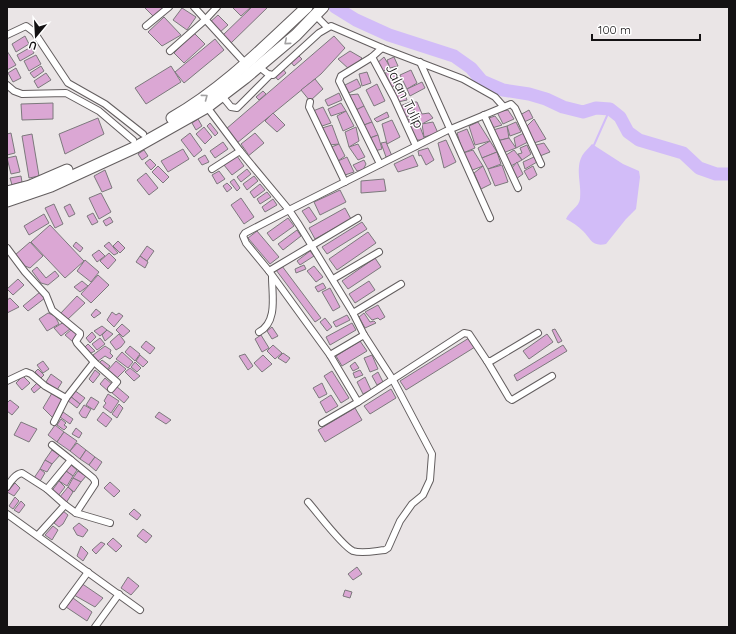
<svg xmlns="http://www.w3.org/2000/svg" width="736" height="634" viewBox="0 0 736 634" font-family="Quicksand,sans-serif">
<rect width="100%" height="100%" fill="#eae5e6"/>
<path fill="#d2bcf8" d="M 592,144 L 623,164 L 639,171 L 640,177 L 636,209 L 626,219 L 606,244 C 592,247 591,239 583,231 C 578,226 572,222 566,219 C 569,211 579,207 580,199 C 582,185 575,169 582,156 C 584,152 589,148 592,144 Z"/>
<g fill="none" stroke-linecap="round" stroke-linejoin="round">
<polyline stroke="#d2bcf8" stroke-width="2" points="594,145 610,109"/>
<polyline stroke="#d2bcf8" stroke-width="13" points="335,7 356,20 389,35 454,56 471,68 482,81 503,90 529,94 546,99 563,107 583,112 596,108 610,109 620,117 628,132 639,140 683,153 699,168 716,174 729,174"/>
</g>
<g fill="#dba7d4" stroke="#7c797c">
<polygon points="144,7 164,7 154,17"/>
<polygon points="232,7 251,7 241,16"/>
<polygon points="252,7 268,7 230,44 222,36"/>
<polygon points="182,8 196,17 187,30 173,20"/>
<polygon points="218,15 228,25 219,33 209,23"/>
<polygon points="164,17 181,35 162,46 148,32"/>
<polygon points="194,33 205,44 184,63 174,53"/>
<polygon points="25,36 29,44 16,52 12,44"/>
<polygon points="334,36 345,48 321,74 237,143 226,129"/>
<polygon points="215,39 224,50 184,83 175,72"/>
<polygon points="31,47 34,53 20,61 17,55"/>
<polygon points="7,51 16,65 7,70"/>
<polygon points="350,51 362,58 350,70 338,59"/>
<polygon points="36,55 41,64 29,71 24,61"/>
<polygon points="298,55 302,59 294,66 290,61"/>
<polygon points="384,57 390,67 381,73 376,64"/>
<polygon points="394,57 398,66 390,68 387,60"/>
<polygon points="41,66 44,71 34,78 30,73"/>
<polygon points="171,66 181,82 146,104 135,88"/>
<polygon points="16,68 21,78 13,82 8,73"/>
<polygon points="282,68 286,73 278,80 274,75"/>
<polygon points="411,70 417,83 407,89 400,75"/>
<polygon points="394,71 401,85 392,87 385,73"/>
<polygon points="367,72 371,83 362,86 359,74"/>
<polygon points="46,73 51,80 38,88 34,81"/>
<polygon points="315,79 323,89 310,101 301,90"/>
<polygon points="357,79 361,87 349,93 345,85"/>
<polygon points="422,82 425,88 410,96 407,89"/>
<polygon points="377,84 385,101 374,106 366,90"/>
<polygon points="402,87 407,100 398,102 394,90"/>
<polygon points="263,91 266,94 259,100 256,97"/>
<polygon points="339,93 342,100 328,106 325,100"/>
<polygon points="358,94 364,106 356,110 349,95"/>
<polygon points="410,102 416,116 406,117 400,106"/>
<polygon points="410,102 417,102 422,114 429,113 433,118 422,124"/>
<polygon points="53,103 53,119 22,120 21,104"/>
<polygon points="341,103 346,111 331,116 328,109"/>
<polygon points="364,106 372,122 364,125 356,110"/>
<polygon points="323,107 331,123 319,127 313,111"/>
<polygon points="508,110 514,119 503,124 497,112"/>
<polygon points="529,110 533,118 524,122 520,115"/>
<polygon points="346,111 354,126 343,131 337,116"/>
<polygon points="387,112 389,117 377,122 374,119"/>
<polygon points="273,113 285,125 277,132 265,121"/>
<polygon points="416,116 425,140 416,140 407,120"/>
<polygon points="495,116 502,125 492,128 486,119"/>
<polygon points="98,118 104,134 65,154 59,134"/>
<polygon points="198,119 202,126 196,130 192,123"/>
<polygon points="534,119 546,139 534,143 527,126"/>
<polygon points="392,120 400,137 387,144 382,124"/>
<polygon points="372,122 378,135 370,138 364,125"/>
<polygon points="433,122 438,133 424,137 422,124"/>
<polygon points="478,122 490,141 475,145 469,126"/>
<polygon points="516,122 521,132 510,136 507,126"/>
<polygon points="210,123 218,133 215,136 207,126"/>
<polygon points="332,125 339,144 329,145 322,128"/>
<polygon points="507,126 509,138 497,141 493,130"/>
<polygon points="204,127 212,137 205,144 196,134"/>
<polygon points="356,127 359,141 349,147 345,132"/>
<polygon points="467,129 475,148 463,153 457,133"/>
<polygon points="11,133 15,153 7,155 7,134"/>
<polygon points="190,133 202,150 194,157 181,140"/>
<polygon points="255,133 264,143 247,157 248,154 241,144"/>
<polygon points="524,133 528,142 516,148 514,138"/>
<polygon points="32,134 39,176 29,178 22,136"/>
<polygon points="378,135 382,149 375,151 370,138"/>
<polygon points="509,138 516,148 503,153 497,141"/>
<polygon points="446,140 456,162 444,168 438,143"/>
<polygon points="490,141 497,152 482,158 478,148"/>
<polygon points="223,142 228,149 215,158 210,151"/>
<polygon points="386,142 392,156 386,157 381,143"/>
<polygon points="544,143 550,152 540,156 536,145"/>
<polygon points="339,144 345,156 338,161 329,148"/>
<polygon points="358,144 365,157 358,160 349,147"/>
<polygon points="527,145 531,154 522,160 518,154 522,153 520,148"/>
<polygon points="428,148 434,160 426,165 421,155 419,156 418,151"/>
<polygon points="183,149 189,159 168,172 161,161"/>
<polygon points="144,150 148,156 142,160 138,154"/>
<polygon points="473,150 483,166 470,171 463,153"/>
<polygon points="514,150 522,160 509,167 506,155"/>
<polygon points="497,152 501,164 488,169 482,158"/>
<polygon points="205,155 209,162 202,165 198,159"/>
<polygon points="413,155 418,166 398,172 394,164"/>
<polygon points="16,156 20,172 11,174 7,158"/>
<polygon points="237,156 244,166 232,175 224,165"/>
<polygon points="347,157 354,172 342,176 338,161"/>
<polygon points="534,157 537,162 525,169 523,162"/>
<polygon points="150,159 156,165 151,170 145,163"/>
<polygon points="364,160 366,164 363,170 357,171 353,165"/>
<polygon points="517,162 523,174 516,179 511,169"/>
<polygon points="502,165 508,182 495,186 488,169"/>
<polygon points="158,166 169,177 163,183 152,172"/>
<polygon points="483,166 491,184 481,189 474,173"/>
<polygon points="533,166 537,175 529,180 524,171"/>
<polygon points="247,169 251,174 241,182 237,177"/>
<polygon points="105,170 112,188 102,192 94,176"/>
<polygon points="219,171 225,179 217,184 212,175"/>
<polygon points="146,173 158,188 149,195 137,180"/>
<polygon points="21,176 22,182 12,185 10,178"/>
<polygon points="254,176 258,181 247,190 243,184"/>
<polygon points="234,179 240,188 237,191 230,182"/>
<polygon points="384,179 386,191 361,193 361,181"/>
<polygon points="227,183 232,188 227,192 223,186"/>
<polygon points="260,184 265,190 254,198 250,192"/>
<polygon points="340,190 346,202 320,215 314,202"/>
<polygon points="267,192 271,197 260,204 257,199"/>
<polygon points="101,193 111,212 99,219 89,198"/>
<polygon points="241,198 254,217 244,224 231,205"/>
<polygon points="273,199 277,205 265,212 262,207"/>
<polygon points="54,204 63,224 55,228 45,208"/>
<polygon points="70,204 75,214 69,217 64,207"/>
<polygon points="309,207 317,219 310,223 302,211"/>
<polygon points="345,208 351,219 315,239 309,228"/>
<polygon points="93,213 98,222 92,225 87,216"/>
<polygon points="44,214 49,223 29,235 24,226"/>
<polygon points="110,217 113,222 106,226 103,221"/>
<polygon points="288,218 294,226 273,241 267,233"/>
<polygon points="362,222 367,229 327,254 322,247"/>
<polygon points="50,225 84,261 65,278 31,242"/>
<polygon points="297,230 301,236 283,250 278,244"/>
<polygon points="257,231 279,257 270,264 248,238"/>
<polygon points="368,232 376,243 337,270 329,259"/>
<polygon points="118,241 125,248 120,253 113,246"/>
<polygon points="30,242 43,256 30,268 25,266 15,255"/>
<polygon points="76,242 83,248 80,252 73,246"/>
<polygon points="109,242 118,253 114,255 104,246"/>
<polygon points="147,246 154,251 147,261 140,256"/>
<polygon points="99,250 105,256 97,262 92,255"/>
<polygon points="310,251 314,256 300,265 297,261"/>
<polygon points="109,253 116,260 108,269 100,261"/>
<polygon points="140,256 148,262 145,268 136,262"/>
<polygon points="375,258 381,267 348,289 342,281"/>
<polygon points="85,260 99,272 91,282 77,271"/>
<polygon points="304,265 306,269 296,273 295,269"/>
<polygon points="282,266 321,318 315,322 276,270"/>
<polygon points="314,266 323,277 316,282 307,271"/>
<polygon points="37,267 46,278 55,271 59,276 48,285 41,283 32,271"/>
<polygon points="98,275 109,285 91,303 81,294"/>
<polygon points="18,279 24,285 13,295 7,289"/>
<polygon points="82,281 88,286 80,292 74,287"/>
<polygon points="369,281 375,290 355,303 349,294"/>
<polygon points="323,283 326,288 318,292 315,287"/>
<polygon points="330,288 340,307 333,311 322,292"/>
<polygon points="40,292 45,298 28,311 23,306"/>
<polygon points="77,296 85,303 67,320 60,314"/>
<polygon points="10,298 19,307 7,313 7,300"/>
<polygon points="378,305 385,317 380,320 378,318 372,320 365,312"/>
<polygon points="96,309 101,313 94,318 91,315"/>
<polygon points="112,312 116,315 119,313 123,316 114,327 107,320"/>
<polygon points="48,313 55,316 59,324 47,331 39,319"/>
<polygon points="364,313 370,322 374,321 376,323 365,328 359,317"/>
<polygon points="347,315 350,320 336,327 333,322"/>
<polygon points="325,318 332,327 327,331 320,322"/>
<polygon points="64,322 70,329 61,336 54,328"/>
<polygon points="352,323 356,330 330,345 326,337"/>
<polygon points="122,324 130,331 123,337 116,330"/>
<polygon points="102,326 107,330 100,336 94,331"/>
<polygon points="272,327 278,336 272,339 267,331"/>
<polygon points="72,329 79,334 73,342 65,335"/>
<polygon points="555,329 562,341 558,343 552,330"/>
<polygon points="107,330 113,334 105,341 102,335"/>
<polygon points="92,332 96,337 90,343 86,338"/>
<polygon points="119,334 125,342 121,347 116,350 110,342"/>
<polygon points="547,334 553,342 529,359 523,351"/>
<polygon points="261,335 269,348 262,352 255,339"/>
<polygon points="100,338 105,344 97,350 92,344"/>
<polygon points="469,338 475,347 406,390 400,381"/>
<polygon points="146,341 155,348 150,354 141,347"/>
<polygon points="360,341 367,351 342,366 336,356"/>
<polygon points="88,344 95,351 91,353 85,347"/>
<polygon points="273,345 282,353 275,359 267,351"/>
<polygon points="563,345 567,351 517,381 514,375"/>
<polygon points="105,346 111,350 110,353 113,356 110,359 105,356 98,361 93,355"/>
<polygon points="130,346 140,354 135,361 125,352"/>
<polygon points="122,352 133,362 128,368 116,359"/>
<polygon points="283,353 290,358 286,363 278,358"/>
<polygon points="245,354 253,366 248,370 239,356"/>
<polygon points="140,355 148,362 143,367 136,361"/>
<polygon points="263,355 272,364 262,372 254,363"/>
<polygon points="372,355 378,369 370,372 364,358"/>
<polygon points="102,360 110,366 106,371 98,364"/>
<polygon points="43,361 49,369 43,373 37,365"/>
<polygon points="116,361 126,369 117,378 108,370"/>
<polygon points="135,362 141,368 137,372 131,367"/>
<polygon points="355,362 359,368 353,371 350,366"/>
<polygon points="130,368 140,376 134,381 125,372"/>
<polygon points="38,369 44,375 41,378 35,372"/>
<polygon points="95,370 100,374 93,383 89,379"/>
<polygon points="360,370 363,375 355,378 353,373"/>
<polygon points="332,371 349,398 341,403 324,376"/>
<polygon points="378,372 383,382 377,385 372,376"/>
<polygon points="51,374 62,382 57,390 46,382"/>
<polygon points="23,376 30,383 22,390 16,383"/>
<polygon points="365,377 371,390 363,394 357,382"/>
<polygon points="105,378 113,385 108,391 100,384"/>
<polygon points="37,383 41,387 34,393 31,389"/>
<polygon points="322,383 327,394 319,398 313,388"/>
<polygon points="116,386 129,397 124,403 111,392"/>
<polygon points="391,389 396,398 370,414 364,406"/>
<polygon points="74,390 85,398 80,404 70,396"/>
<polygon points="52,393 63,401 53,418 43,408"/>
<polygon points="108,394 119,401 111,413 103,407 106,403 104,401"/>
<polygon points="331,395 338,406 326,413 320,402"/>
<polygon points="70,396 80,404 77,408 67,400"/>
<polygon points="91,397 99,402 94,410 86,405"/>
<polygon points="10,400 19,407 12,415 7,411 7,403"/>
<polygon points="119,404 123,408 117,418 112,414"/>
<polygon points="84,405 91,409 86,418 82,417 79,413"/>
<polygon points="355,408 362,420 325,442 318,430"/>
<polygon points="63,412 73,419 70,424 60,417"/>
<polygon points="103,412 112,419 106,427 97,420"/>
<polygon points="159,412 171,420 166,424 155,417"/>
<polygon points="61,419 66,423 64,425 67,427 64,430 57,425"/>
<polygon points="21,422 37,429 29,442 14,435"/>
<polygon points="55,425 64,432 57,442 48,435"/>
<polygon points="76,428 82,433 79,438 72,434"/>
<polygon points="64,432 77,441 70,451 57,442"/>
<polygon points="77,443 86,450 80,459 70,451"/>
<polygon points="52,450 60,455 52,464 45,460"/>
<polygon points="86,450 95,457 89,465 80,459"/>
<polygon points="95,457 102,462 96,471 89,465"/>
<polygon points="45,460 52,464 47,472 40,469"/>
<polygon points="71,465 77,470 73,476 66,471"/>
<polygon points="40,469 45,473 39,483 34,478"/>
<polygon points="66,471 73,476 67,486 59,481"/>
<polygon points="78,471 86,476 81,482 73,478"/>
<polygon points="73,478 81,482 74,492 68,487"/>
<polygon points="59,481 65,487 58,496 51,492"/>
<polygon points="110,482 120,491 114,497 104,488"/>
<polygon points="15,483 20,488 14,496 7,492"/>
<polygon points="68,487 73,492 66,503 59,498"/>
<polygon points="15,497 19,501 13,509 9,506"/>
<polygon points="21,501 25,505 19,513 14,510"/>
<polygon points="134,509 141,515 137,520 129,514"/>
<polygon points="63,511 68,515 63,524 59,527 54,523"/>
<polygon points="79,523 88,530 83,537 77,535 73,528"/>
<polygon points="53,526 58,530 52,540 45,535"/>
<polygon points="143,529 152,536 146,543 137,536"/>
<polygon points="113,538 122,546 116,552 107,544"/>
<polygon points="101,542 105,544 96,554 92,550"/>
<polygon points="81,546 88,553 83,561 77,556"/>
<polygon points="357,567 362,574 353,580 348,574"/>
<polygon points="128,577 139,586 131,595 121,588"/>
<polygon points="81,583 103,598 95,607 74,595"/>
<polygon points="345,590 352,592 350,598 343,596"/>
<polygon points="73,598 92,612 87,621 66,607"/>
</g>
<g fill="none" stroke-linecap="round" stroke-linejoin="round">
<defs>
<g id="street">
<polyline points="194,7 246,64"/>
<polyline points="314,14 327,27"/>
<polyline points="146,26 169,7"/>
<polyline points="7,35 26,26 34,32 68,83 105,104 143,134"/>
<polyline points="170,51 205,20 217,7"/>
<polyline points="372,57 394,98 416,146"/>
<polyline points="420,62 490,218"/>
<polyline points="258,66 268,74 273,75 319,33 331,26 382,48 463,79 495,97 503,106"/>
<polyline points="7,85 14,91 22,94 66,93 99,111 133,140"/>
<polyline points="222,96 231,107 237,108 270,75"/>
<polyline points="310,102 309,107 345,182"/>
<path d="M 207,107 L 240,151 L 289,210 L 299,225 L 353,313 L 364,335 L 393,380 L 432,454 L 430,480 L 423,495 L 412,504 L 400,521 L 388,548 L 385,550 C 375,551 362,554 353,551 C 342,546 317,512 308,502"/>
<polyline points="484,115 518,188"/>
<polyline points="380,164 339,81 341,76 372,57 382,48"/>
<polyline points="212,169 240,151"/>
<polyline points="7,248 25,272 46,295 52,310 80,333 80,335 76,341 77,343 94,362 66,398 54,422"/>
<polyline points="269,271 358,218"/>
<polyline points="333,279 379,252"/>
<polyline points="353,313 401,284"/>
<path d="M 259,332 C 278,322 272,295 272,277"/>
<polyline points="538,333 491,361 487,361 469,334 464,333 358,402 330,355 269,271 246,243 243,236 245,233 289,210 446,131 511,104 515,108 541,164"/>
<polyline points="330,355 364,335"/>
<polyline points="487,361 509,398 512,400 552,376"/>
<polyline points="94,362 117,382 111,389"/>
<polyline points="7,381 26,372 31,374 45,386 66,398"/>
<polyline points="322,423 358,402"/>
<path d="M 7,487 C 11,481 15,474 22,473 L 47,489"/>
<polyline points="65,505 76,513 95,484 95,481 93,478 71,460"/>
<polyline points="76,513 110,523"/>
<polyline points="7,514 140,610"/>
<polyline points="38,535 65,505 47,489 71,460 52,445"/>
<polyline points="63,606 88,572"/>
<polyline points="95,627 119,594"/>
</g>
<g id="highway">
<path d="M 172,118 C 223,89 264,47 307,7"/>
<polyline points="7,192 30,186 67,170"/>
<polyline points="7,201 51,186 136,147 207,107 245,78 296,35 323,7"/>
</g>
</defs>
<use href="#street" stroke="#635e5f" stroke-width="8"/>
<use href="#highway" stroke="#635e5f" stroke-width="13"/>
<use href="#street" stroke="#fff" stroke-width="6"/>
<use href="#highway" stroke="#fff" stroke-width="11"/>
</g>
<defs><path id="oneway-chevron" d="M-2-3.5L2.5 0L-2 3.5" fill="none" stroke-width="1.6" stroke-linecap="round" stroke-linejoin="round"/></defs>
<g stroke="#a1a0a1">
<use href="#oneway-chevron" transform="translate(287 42) rotate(140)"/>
<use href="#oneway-chevron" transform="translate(205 97) rotate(-37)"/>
</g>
<g text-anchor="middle" stroke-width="3" stroke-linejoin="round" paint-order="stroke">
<g font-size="14" fill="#141213" stroke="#fff">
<text transform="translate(405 96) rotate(64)" y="5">Jalan Tulip</text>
</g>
</g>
<rect width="736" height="634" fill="none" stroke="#141213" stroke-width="16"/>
<g transform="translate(36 36) rotate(198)" stroke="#ffffff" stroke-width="3" paint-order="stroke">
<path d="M0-3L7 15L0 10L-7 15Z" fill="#141213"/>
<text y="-6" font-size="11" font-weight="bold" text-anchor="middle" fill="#141213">U</text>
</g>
<path d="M592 34v6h108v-6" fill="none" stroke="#141213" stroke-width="2"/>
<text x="598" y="34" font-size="12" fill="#141213" stroke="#ffffff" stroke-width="3" paint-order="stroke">100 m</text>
</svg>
